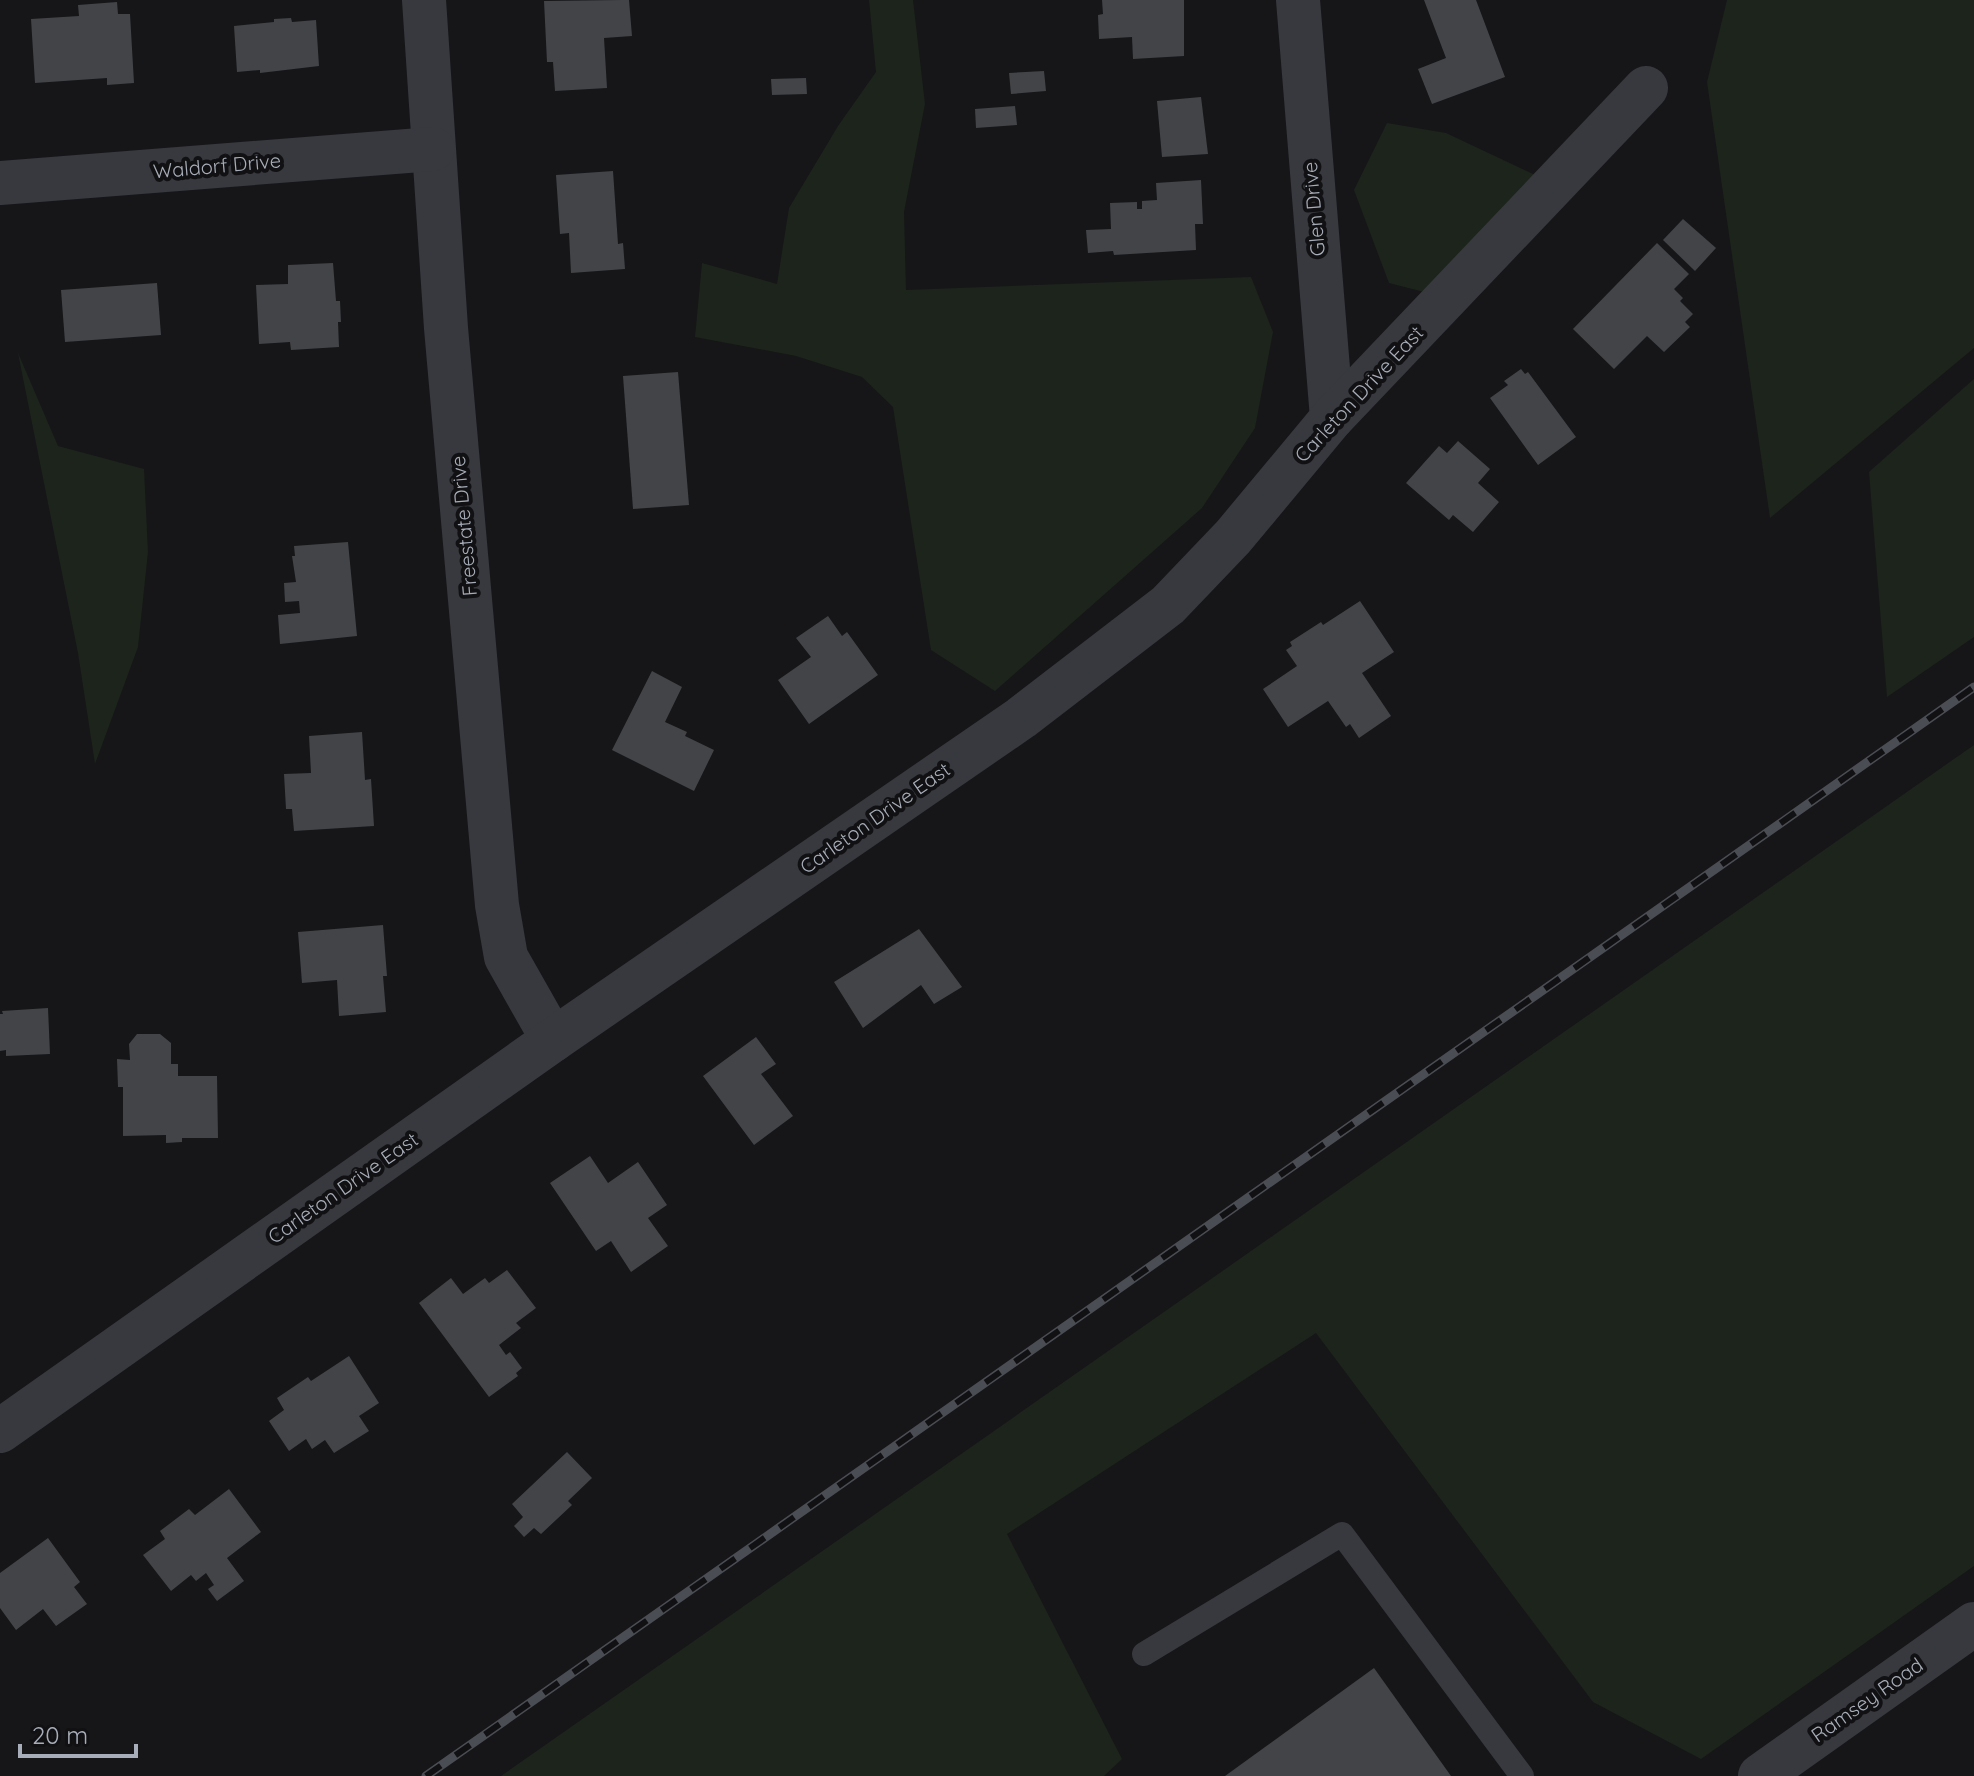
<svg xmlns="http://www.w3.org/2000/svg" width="1974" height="1776" viewBox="0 0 1974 1776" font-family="Quicksand,sans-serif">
<rect width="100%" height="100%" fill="#161618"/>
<g fill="#1c241c">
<polygon points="869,0 913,0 925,104 904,212 906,290 1251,277 1273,332 1255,428 1202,508 995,691 931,650 893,407 862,377 796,356 695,337 702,263 777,284 789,208 838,126 876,72"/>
<polygon points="1727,0 1974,0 1974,348 1770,518 1707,82"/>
<polygon points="1387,123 1446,133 1535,175 1424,292 1389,283 1354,190"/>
<polygon points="18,353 58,446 144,469 148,552 138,647 95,764 78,653"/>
<polygon points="1974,379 1974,637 1887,697 1869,472"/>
<polygon points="1974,745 1974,1566 1701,1759 1593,1702 1316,1333 1007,1534 1122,1759 1104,1776 501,1776"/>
</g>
<g fill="#424448">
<polygon points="621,0 629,0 632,36 604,38 607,88 555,91 553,62 547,62 544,1"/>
<polygon points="1102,0 1184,0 1184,56 1133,59 1132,37 1099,39 1098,15 1103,14"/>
<polygon points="1424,0 1476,0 1505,77 1432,104 1418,69 1446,58"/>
<polygon points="117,2 118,14 130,14 134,83 107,85 107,78 35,83 31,19 79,16 78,5"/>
<polygon points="291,18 292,22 316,20 319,66 260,73 260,70 237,72 234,26 274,22 274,19"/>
<polygon points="1044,71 1046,91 1011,94 1009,73"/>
<polygon points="806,78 807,94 772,95 771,79"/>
<polygon points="1201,97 1208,154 1162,157 1157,101"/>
<polygon points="1015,106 1017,125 976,128 975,109"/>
<polygon points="613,171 618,244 623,243 625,269 571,273 569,233 560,234 556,175"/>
<polygon points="1201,180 1203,224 1195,224 1196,250 1114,255 1113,251 1088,253 1086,230 1111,229 1110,203 1137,202 1137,209 1142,209 1142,201 1157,200 1156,183"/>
<polygon points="1683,219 1716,248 1695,271 1663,240"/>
<polygon points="1657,243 1689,274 1674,289 1683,298 1680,301 1693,314 1685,322 1690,327 1664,352 1647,336 1614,369 1573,329"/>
<polygon points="333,263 336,301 340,301 341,322 338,322 339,347 291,350 290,342 259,344 256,285 288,284 288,265"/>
<polygon points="157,283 161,335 65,342 61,290"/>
<polygon points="1521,369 1525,374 1528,372 1576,437 1538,465 1490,398 1508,385 1504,381"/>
<polygon points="678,372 689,505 633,509 623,376"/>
<polygon points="1458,441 1490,469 1478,483 1499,502 1473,532 1453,515 1449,520 1406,483 1439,446 1447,453"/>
<polygon points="348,542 357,636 280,644 278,615 300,613 299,601 285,602 284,583 296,582 292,556 295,556 294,546"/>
<polygon points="1360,601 1394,652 1362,673 1391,716 1359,738 1350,724 1346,727 1328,701 1288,727 1263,689 1297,666 1286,650 1292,646 1290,642 1321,622 1323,625"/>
<polygon points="828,616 842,636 847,632 878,675 809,724 778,680 811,657 796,638"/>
<polygon points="652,671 682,687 665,722 687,732 685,736 714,750 694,791 612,750"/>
<polygon points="362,732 365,780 371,779 374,826 294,831 292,809 286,809 284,774 311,773 309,736"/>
<polygon points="383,925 387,976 383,976 386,1012 339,1016 337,980 302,983 298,932"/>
<polygon points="919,929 962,987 934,1004 921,985 863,1028 834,982"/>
<polygon points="48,1008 50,1054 6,1056 6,1050 0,1051 0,1014 3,1014 2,1011"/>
<polygon points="137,1034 160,1034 171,1043 171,1064 178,1064 178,1076 217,1076 218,1138 182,1138 182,1142 166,1143 166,1135 123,1136 123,1087 118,1087 117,1059 130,1060 129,1044"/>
<polygon points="756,1037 776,1064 761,1074 793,1116 754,1145 703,1076"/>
<polygon points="590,1156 608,1183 638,1162 667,1205 648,1218 668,1246 631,1272 611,1241 596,1251 550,1183"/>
<polygon points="507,1270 536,1308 516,1323 521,1328 499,1345 506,1355 510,1352 522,1368 516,1373 518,1376 489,1397 419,1303 451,1278 463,1294 485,1278 489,1283"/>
<polygon points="349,1356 379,1403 359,1416 369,1431 334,1453 325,1440 312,1449 306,1439 289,1451 269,1421 284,1410 277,1398 308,1377 311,1381"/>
<polygon points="567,1452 592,1478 568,1501 572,1505 541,1534 534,1528 524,1537 514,1526 523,1517 512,1504"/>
<polygon points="229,1489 261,1532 227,1558 244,1581 217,1601 208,1589 214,1585 206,1573 196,1581 191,1575 171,1591 143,1555 165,1539 160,1531 189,1509 195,1515"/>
<polygon points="48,1538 80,1582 74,1587 87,1604 56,1626 43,1609 16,1630 0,1608 0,1573"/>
<polygon points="1374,1668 1451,1776 1225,1776"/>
</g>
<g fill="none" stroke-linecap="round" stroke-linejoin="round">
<polyline stroke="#37393e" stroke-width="24" points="1144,1654 1342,1534 1522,1776"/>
<g stroke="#37393e" stroke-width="44">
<polyline points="424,0 446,328 497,905 506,957 553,1040"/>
<polyline points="1298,0 1332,418"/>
<polyline points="0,183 433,149"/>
<polyline points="0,1431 553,1040 1021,718 1168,605 1233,537 1332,418 1646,88"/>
<polyline points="1760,1776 1974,1624"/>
</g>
<defs>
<polyline id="rail" points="426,1776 1974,687"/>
</defs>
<use href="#rail" stroke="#4a4d53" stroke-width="9"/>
<use href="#rail" stroke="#111113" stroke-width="6" stroke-dasharray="18" stroke-linecap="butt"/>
</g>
<g text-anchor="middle" stroke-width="8" stroke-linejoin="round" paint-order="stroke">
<g font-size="20" fill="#a8aeb9" stroke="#111113">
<text transform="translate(217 166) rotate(-5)" y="7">Waldorf Drive</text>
<text transform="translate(1314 209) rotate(-95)" y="7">Glen Drive</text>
<text transform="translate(1359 394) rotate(-47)" y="7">Carleton Drive East</text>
<text transform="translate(464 526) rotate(-95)" y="7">Freestate Drive</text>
<text transform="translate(875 818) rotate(-35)" y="7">Carleton Drive East</text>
<text transform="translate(343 1188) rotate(-35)" y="7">Carleton Drive East</text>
<text transform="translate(1867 1700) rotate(-35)" y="7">Ramsey Road</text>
</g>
</g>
<path d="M20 1744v12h116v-12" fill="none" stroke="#a8aeb9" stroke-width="4"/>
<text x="32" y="1744" font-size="24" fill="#a8aeb9" stroke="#111113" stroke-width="6" paint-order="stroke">20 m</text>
</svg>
